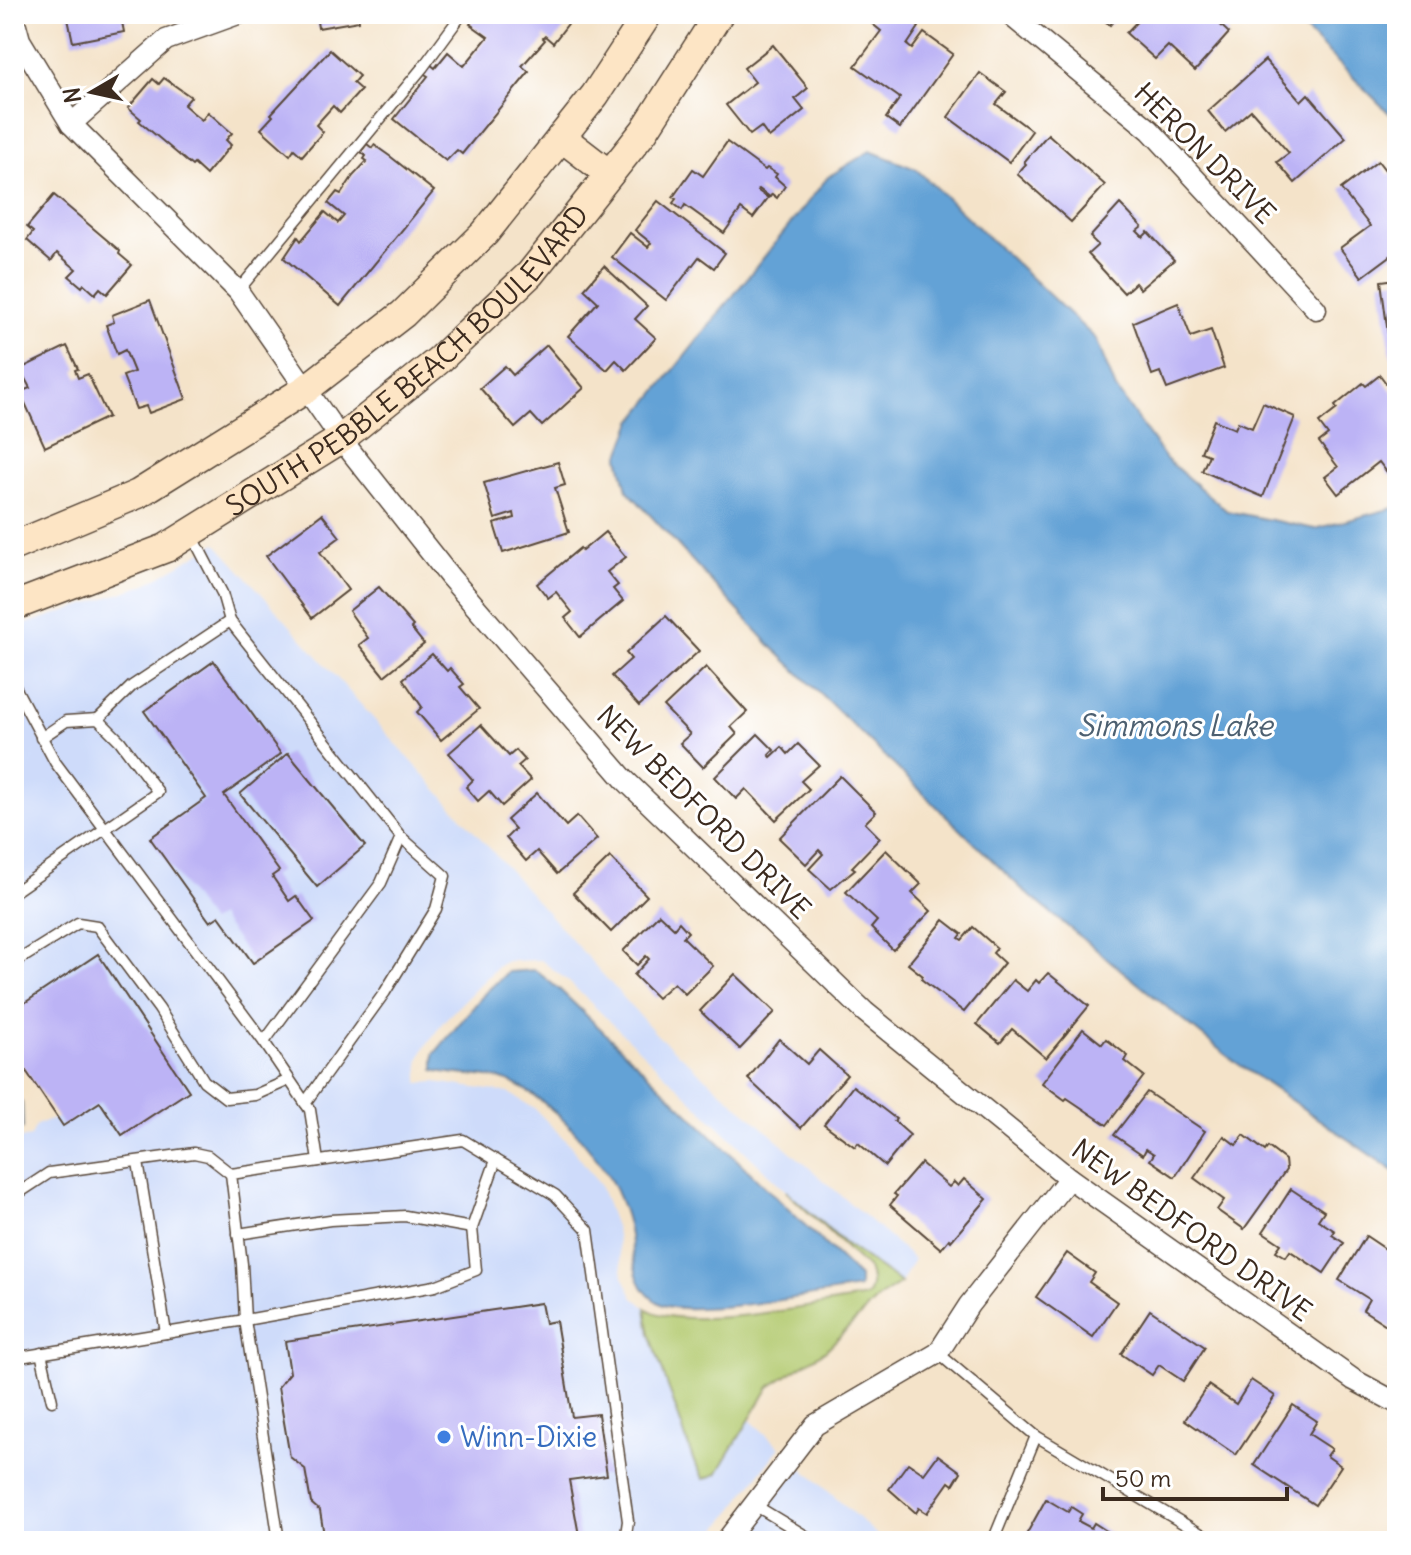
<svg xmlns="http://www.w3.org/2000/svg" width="1411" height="1555" viewBox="0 0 1411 1555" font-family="Delius,sans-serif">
<rect width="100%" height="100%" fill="#fff"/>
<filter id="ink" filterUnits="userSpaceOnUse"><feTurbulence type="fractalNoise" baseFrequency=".0125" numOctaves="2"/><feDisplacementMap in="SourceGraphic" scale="16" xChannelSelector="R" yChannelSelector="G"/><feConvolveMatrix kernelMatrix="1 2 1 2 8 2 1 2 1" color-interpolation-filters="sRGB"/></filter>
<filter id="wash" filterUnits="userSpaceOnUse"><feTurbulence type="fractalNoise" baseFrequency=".006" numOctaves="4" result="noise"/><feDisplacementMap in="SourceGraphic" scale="32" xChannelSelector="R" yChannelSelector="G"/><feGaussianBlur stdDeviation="1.8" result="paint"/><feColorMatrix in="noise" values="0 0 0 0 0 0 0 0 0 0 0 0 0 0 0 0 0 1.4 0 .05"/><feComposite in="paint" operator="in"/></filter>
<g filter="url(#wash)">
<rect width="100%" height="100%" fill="#f4e3c9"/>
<g fill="#cedbfa">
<polygon points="216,543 658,1036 914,1259 901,1283 844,1243 786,1191 569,982 541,960 507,961 499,965 443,1022 424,1049 419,1061 419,1083 435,1082 509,1093 535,1109 570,1145 600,1185 616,1229 623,1276 633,1297 646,1308 650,1334 694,1462 717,1474 749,1419 780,1447 709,1541 14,1541 14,1140 31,1137 36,1125 57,1118 65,1100 14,1036 14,628 145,585"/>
<polygon points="800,1466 884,1541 743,1541"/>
</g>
<path fill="#b3ca6f" stroke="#777a46" stroke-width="2" d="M 786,1191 L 844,1243 L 901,1283 L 877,1299 L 826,1350 L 769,1387 L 717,1474 L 704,1479 L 694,1462 L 650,1334 L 646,1308 C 679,1333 817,1305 861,1298 L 867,1296 C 873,1287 872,1278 868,1269 Z"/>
<g fill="#64a2d6" stroke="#50667a" stroke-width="2">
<polygon points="1289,14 1397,14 1397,120 1395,119"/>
<polygon points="870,151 916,169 1096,339 1116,389 1166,459 1227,511 1315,529 1397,507 1397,1173 1231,1059 1024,891 770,645 627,490 619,457 633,421 828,177"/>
<path d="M 535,970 L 560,990 L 859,1277 L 859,1288 C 823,1293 689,1318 661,1304 C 632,1290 634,1257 629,1230 C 626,1214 618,1193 610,1179 C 588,1142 554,1105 517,1085 C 495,1073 458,1077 434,1070 L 434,1054 L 485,993 L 508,972 Z"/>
<polygon points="14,1090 22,1103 23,1128 14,1129"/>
</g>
<g id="blocks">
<g fill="#bcb3f5">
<polygon points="67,14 125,14 127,21 122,22 124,32 73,42"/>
<polygon points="316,14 358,14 359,21 318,28"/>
<polygon points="478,14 574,16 553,43 545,36 543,38 545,40 522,66 529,72 462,154 457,150 446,161 394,119 428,76 423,73 430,64 435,68 448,52 464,66 488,37 470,24"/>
<polygon points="876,14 901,14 919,27 907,45 912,49 924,33 953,54 900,128 886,118 900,98 855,66 881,31 870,22"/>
<polygon points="1096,14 1119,14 1110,25"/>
<polygon points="1144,14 1209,14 1229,33 1195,71 1168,46 1155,59 1126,33"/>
<polygon points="773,45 808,88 795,99 804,110 769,138 761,127 750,135 726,105 755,82 744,68"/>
<polygon points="330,50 359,76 353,83 361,90 340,113 333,106 316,125 323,132 302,156 294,149 290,155 261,129 273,116 271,114"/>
<polygon points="1265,60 1301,101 1308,94 1346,138 1295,183 1277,162 1289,153 1251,110 1225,132 1208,111"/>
<polygon points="980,73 1006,92 996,104 1032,131 1009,162 948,117"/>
<polygon points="164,78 191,97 184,105 192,112 202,120 208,112 232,133 226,140 231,145 206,175 194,164 192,166 139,121 141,119 128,108 153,79 159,84"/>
<polygon points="1048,134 1105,185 1071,222 1017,174 1026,164 1024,162"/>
<polygon points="727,142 765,170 767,168 777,174 775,177 785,186 777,198 772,194 770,197 759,189 758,191 768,198 753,218 741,209 724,233 685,205 682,210 673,203 676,199 673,197 693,169 703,176"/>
<polygon points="367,144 372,148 374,145 391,157 434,191 340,306 284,258 298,237 301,241 325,212 338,223 344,216 328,203 337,192 341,194 353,176 367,161 364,159 366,156 361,152"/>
<polygon points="1378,161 1389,175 1397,169 1397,251 1362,277 1340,248 1370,226 1341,189"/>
<polygon points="54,195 120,251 119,254 132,265 107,294 100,288 95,294 84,284 82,287 69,276 76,269 57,253 51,261 27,240 33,232 27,227"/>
<polygon points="658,201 725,253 714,268 699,257 666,300 612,257 630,233 648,247 651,243 635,230"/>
<polygon points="1120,204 1142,227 1137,231 1143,237 1148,232 1174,260 1140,289 1135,283 1124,293 1088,254 1098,245 1090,237"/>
<polygon points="604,266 647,306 635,319 656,338 626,370 616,360 607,370 568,336 598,302 584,289"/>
<polygon points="1397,279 1397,356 1391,357 1381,281"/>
<polygon points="150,300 186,399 149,413 146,406 136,409 123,376 134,372 125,350 117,354 106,325 114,322 112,315"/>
<polygon points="1178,303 1191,337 1211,330 1224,368 1167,389 1160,372 1152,375 1133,322"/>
<polygon points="547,345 584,388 542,426 531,414 515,428 480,388 505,366 513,375"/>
<polygon points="67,346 78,369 75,370 78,378 88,374 108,417 45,447 20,392 30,388 20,369"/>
<polygon points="1380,375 1397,398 1397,470 1390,476 1379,462 1338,494 1325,477 1338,467 1319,442 1328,435 1319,423 1337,409 1335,406 1363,383 1366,386"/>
<polygon points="1263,403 1295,417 1263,497 1202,471 1209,455 1201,452 1214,420 1235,429 1238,422 1252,428"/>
<polygon points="558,462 565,485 555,488 569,532 503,553 494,524 515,518 514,513 495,519 484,483"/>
<polygon points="322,514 340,537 320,552 348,590 312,618 266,556"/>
<polygon points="605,532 626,557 607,572 618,585 613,589 623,601 580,637 565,618 572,612 556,592 548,598 537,584 580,548 582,551"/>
<polygon points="379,587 413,626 411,628 424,644 384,676 359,645 368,638 349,611"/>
<polygon points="666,616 699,651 639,706 612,676 631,659 626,653"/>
<polygon points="432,654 447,671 450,668 464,684 460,687 479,709 441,740 417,712 422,707 403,679"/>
<polygon points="214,661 281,754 224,795 279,871 272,876 289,901 296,896 314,921 253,963 219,916 210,922 150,838 206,798 144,711"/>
<polygon points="706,667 747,712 731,727 737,734 703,767 680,743 690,734 664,707"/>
<polygon points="481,725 509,756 516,750 525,760 518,766 531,780 502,806 489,791 478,801 466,787 473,780 449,753"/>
<polygon points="758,734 774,750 769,755 771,757 782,747 788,754 798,744 819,765 801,781 809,789 776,820 746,789 736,799 715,777"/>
<polygon points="288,753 365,846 317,887 240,794"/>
<polygon points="840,776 876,812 865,823 880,838 852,867 855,869 831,889 809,869 823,854 819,850 806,864 779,838"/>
<polygon points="537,793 566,826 577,816 597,839 557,874 537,851 526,861 506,838 515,829 507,820"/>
<polygon points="886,850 921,884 912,893 931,911 893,950 871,928 877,921 846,892"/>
<polygon points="610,857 647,896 611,932 573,893"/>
<polygon points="659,914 674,928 679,922 688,932 683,937 713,966 685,994 674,983 657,998 634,975 649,959 646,956 637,965 623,951"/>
<polygon points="944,920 962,934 959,938 962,940 973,927 997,948 993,953 1004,963 964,1012 921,979 923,976 908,964"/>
<polygon points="98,954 189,1091 122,1135 100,1102 63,1126 14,1053 14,1010"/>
<polygon points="1048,973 1089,1006 1046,1058 1012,1029 1000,1043 977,1024 1013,980 1027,991 1036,980 1039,983"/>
<polygon points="735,974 775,1012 740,1049 700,1011"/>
<polygon points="1083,1029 1102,1044 1106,1039 1128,1056 1125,1061 1144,1076 1107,1125 1067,1098 1065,1100 1042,1083"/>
<polygon points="779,1039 807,1064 819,1050 847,1075 801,1128 748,1079"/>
<polygon points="853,1086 896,1119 894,1121 910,1135 885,1166 858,1143 855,1147 824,1124"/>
<polygon points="1147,1092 1205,1131 1175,1177 1150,1160 1154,1154 1146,1149 1143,1155 1114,1135"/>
<polygon points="1244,1135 1265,1151 1268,1147 1285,1160 1286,1170 1244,1229 1217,1210 1224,1200 1194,1178 1224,1136 1236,1145"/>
<polygon points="921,1163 949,1187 954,1182 958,1186 964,1179 987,1199 951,1241 949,1239 941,1249 890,1205 897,1196 894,1194"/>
<polygon points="1291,1189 1324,1211 1318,1220 1335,1231 1332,1235 1344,1243 1324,1273 1290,1251 1286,1257 1276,1251 1281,1244 1263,1232"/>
<polygon points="1366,1236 1387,1250 1394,1239 1397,1240 1397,1318 1391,1328 1363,1310 1369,1299 1339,1280"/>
<polygon points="1067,1253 1095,1273 1089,1282 1117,1302 1093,1337 1036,1297"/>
<polygon points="541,1303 545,1323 556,1321 572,1417 598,1414 607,1475 569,1480 580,1541 325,1541 320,1511 311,1503 305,1469 290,1457 278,1387 290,1373 285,1341"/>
<polygon points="1150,1310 1205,1347 1183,1381 1159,1365 1152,1375 1121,1354"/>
<polygon points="1251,1380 1275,1396 1236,1455 1185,1420 1208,1385 1236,1404"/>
<polygon points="1293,1405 1317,1421 1309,1434 1332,1449 1327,1456 1341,1466 1315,1505 1254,1465"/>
<polygon points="938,1455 961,1472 953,1485 949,1482 927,1513 919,1508 916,1513 889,1489 908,1463 924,1474"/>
<polygon points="1046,1499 1068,1512 1071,1507 1082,1514 1078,1521 1091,1528 1094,1523 1113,1535 1112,1537 1118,1541 1034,1541 1026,1535"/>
</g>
</g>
</g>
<g filter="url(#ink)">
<use href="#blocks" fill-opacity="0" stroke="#574638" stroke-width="2"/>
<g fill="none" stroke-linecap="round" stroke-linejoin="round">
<defs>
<g id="lane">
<polyline points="238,291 423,67 462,14"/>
<polyline points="192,535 222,593 230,621 401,837 381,883 264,1042"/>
<polyline points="14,685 55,762 264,1042 310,1110 318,1161"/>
<polyline points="98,719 132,686 230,621"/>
<polyline points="14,892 158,792 120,741 98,719 66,721 41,738"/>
<polyline points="14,963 78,923 97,926 159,1009 204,1081 226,1098 255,1095 289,1080"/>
<polyline points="305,1103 385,992 436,909 445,876 401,837"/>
<polygon points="463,1140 496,1160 472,1228 476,1270 435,1286 245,1320 242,1264 231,1174"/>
<polyline points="496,1160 555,1195 588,1230 628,1521 625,1541"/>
<polyline points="138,1162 166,1333"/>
<polyline points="14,1196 49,1173 194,1153 208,1156 231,1174"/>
<polyline points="238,1234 330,1220 405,1216 472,1228"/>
<polyline points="41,1353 52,1401"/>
<polyline points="938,1353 1036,1436"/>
<polyline points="14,1358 245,1320 279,1541"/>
<polyline points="753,1504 814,1541"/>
<polyline points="993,1541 1036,1436 1213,1541"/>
</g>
<g id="street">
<polyline points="1009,14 1150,130 1316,309"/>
<polyline points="14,18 20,40 71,124 238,291 341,439 450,577 624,779 865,1012 1069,1178 1354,1380 1397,1403"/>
<polyline points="71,124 166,40 238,14"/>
<polyline points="726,1541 815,1425 938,1353 969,1305 1069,1178"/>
</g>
<g id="secondary">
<polyline points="561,137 609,174"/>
<polyline points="14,546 138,494 306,389 403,314 485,233 595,95 648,14"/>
<path id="s1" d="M 14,606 L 166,548 L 341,439 L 439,360 L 530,274 L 644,131 L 719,14"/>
</g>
</defs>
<use href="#lane" stroke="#574638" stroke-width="13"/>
<use href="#street" stroke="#574638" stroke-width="23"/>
<use href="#secondary" stroke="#574638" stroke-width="31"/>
<use href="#lane" stroke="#fff" stroke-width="10"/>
<use href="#street" stroke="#fff" stroke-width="20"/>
<use href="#secondary" stroke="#fde5c5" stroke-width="28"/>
</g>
</g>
<circle fill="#3f7fe0" stroke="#fff" stroke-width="3" cx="444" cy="1437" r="8"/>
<g text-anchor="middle" stroke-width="6" stroke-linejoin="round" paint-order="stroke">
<g font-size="28" fill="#3b2a1e" stroke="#fff">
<text transform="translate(1205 153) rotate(45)" y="10">HERON DRIVE</text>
<text dy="10" stroke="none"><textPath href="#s1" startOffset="470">SOUTH PEBBLE BEACH BOULEVARD</textPath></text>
<text transform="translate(704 812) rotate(45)" y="10">NEW BEDFORD DRIVE</text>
<text transform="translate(1192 1230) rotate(36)" y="10">NEW BEDFORD DRIVE</text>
</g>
<g font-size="28" fill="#366cbe" stroke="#fff" text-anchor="start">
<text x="460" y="1447">Winn-Dixie</text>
</g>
<g font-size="30" font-style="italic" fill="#4d6071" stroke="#fff">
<text x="1175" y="736">Simmons Lake</text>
</g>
</g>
<rect width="1411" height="1555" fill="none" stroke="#fff" stroke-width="48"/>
<g transform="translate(92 92) rotate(261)" stroke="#ffffff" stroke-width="6" paint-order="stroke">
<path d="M0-6L14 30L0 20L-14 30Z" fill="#3b2a1e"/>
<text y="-12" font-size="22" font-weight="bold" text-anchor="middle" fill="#3b2a1e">N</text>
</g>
<path d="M1103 1487v12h184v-12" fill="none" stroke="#3b2a1e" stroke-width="4"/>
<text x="1115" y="1487" font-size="24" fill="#3b2a1e" stroke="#ffffff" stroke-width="6" paint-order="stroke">50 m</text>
</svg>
